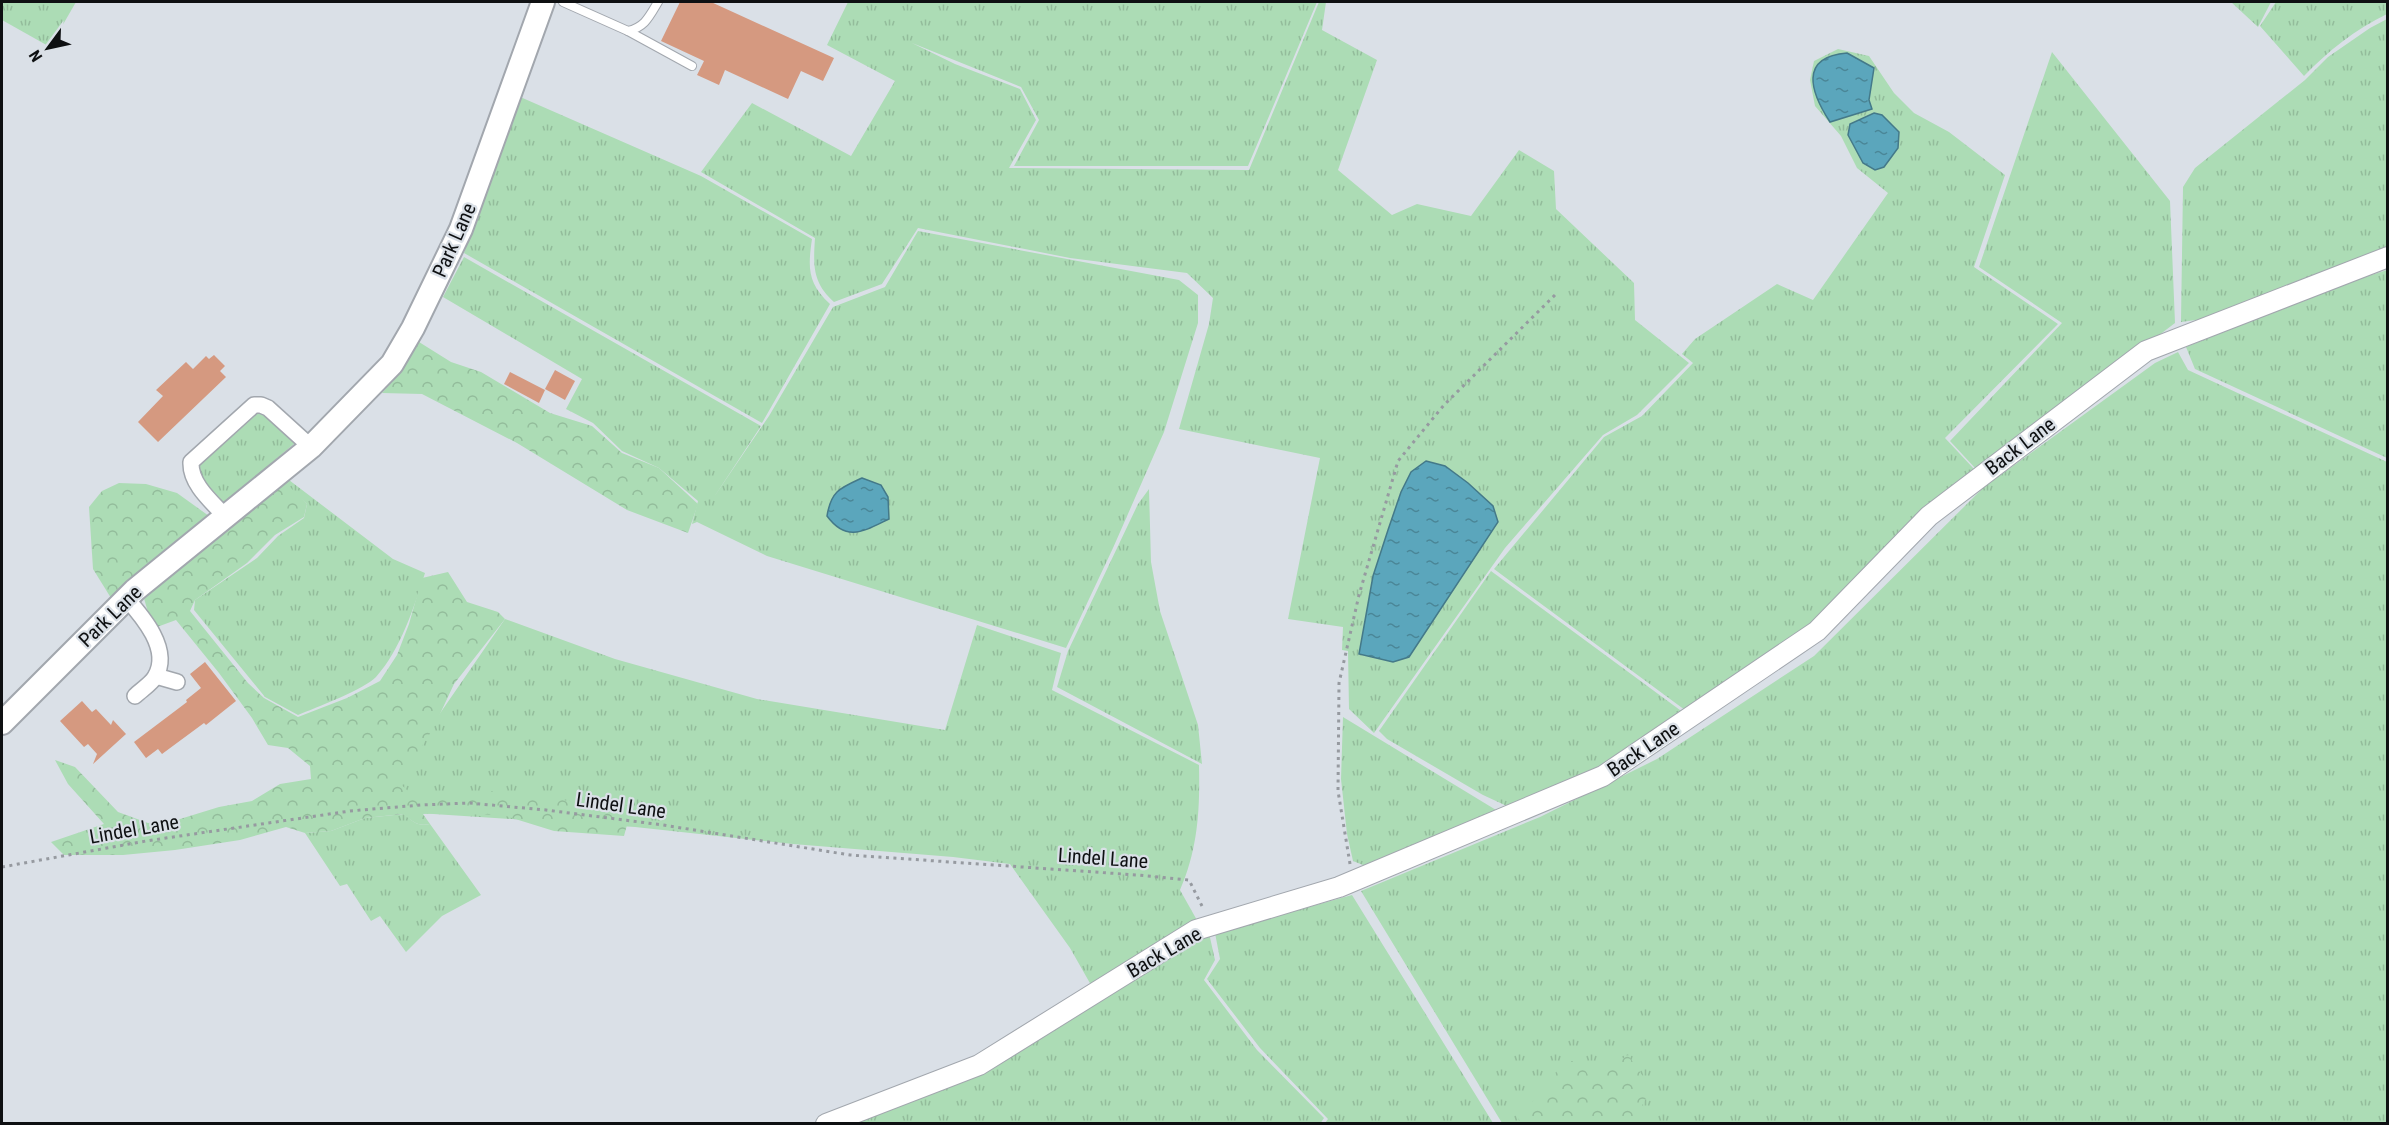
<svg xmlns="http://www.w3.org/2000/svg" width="2389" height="1125" viewBox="0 0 2389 1125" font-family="'Roboto Condensed',sans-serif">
<defs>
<pattern id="grass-tufts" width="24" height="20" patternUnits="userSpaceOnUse" patternTransform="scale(1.5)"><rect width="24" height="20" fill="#acdcb5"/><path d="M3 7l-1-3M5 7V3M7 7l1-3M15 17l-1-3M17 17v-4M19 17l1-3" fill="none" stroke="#93bc9b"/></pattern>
<pattern id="forest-crowns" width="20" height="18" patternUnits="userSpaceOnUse" patternTransform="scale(1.5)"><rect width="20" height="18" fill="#acdcb5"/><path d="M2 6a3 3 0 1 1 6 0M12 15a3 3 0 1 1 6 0" fill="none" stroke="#93bc9b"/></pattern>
<pattern id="water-ripples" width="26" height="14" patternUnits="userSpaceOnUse" patternTransform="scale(1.5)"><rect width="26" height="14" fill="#5ba6bc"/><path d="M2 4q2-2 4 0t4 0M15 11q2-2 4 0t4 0" fill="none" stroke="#4a8697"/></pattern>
</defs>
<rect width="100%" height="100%" fill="#dae0e7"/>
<g fill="url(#grass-tufts)">
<polygon points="2,2 76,2 50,47 2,20"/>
<path d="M 848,2 L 1317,2 L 1248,166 L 1014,166 L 1039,120 L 1021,87 L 912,43 L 955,64 L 1020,89 L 1036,120 L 1009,168 L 1249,170 L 1319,2 L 1326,2 L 1322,30 L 1377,60 L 1338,170 L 1392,215 L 1417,204 L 1471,216 L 1519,150 L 1554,171 L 1556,209 L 1634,283 L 1635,320 L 1689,363 L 1637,415 L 1603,435 L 1505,548 L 1374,733 L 1349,709 L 1348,651 L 1342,650 L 1343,627 L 1288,619 L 1320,458 L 1179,429 L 1209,324 L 1213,298 L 1187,273 L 1070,258 L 918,228 L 882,284 L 834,302 C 813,283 813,267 815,238 L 701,172 L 752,103 L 851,156 L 895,81 L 827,45 Z"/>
<polygon points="2231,2 2271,2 2258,27"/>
<path d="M 2276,2 L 2387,2 L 2387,14 C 2356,29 2328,51 2304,76 L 2260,26 Z"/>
<polygon points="2387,19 2387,254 2218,317 2181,322 2183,187 2195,168 2305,80 2328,57 2370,28"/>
<polygon points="1838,49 1869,56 1894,93 1914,113 1949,132 2005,175 1974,267 2058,324 1945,438 1974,469 1874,562 1800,636 1689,713 1494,569 1604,437 1642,416 1693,363 1682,354 1695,339 1777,284 1813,300 1888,193 1857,168 1841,136 1815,106 1810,80 1814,61"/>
<polygon points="2052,52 2170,201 2175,323 2100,380 1975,468 1950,441 2062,323 1979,267"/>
<path d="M 518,96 L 701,176 L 812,239 C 808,267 807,283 830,304 L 762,423 L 464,253 L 497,153 Z"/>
<polygon points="918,231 1179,280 1198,295 1198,323 1164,432 1113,548 1066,648 767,556 697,522 692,524 698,501 659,468 622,451 593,423 566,409 582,379 443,297 464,257 761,426 714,497 769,416 833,307 885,287"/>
<polygon points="2387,270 2387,458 2195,369 2186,347 2343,284"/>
<polygon points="2178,352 2188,370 2387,462 2387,1123 1502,1123 1361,891 1540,817 1657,759 1814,656 1984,487 2155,363"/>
<polygon points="258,413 269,418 295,443 224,503 203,480 199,466"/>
<path d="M 289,480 L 393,559 L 425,573 C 414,607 401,649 376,677 C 365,689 315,708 298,715 L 265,697 L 194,610 L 195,600 L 257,558 L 278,536 L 304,518 L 307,504 L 283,483 Z"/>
<polygon points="1149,489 1151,562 1160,611 1198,725 1202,764 1057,687 1068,651 1138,504"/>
<polygon points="1491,571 1684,713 1613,767 1509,807 1483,795 1387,739 1379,731"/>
<path d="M 505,619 L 615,659 L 757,699 L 945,730 L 977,625 L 1061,653 L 1052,690 L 1199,765 C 1200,809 1198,849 1180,890 L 1198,922 L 1091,985 L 1070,948 L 1010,864 L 953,857 L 793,844 L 635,827 L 418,813 L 392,783 Z"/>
<polygon points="1343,717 1501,813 1368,867 1353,861 1347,834 1341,779"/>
<path d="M 404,814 C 412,821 418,827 430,824 L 481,895 L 442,916 L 406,952 L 380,916 L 371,921 L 347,884 L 340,886 L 305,833 L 331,831 L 365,818 Z"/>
<polygon points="1352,895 1493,1123 1325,1123 1328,1119 1260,1048 1207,979 1220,959 1215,933"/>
<polygon points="1209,933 1215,960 1204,980 1257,1050 1324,1118 1320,1124 840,1124 910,1096"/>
</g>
<g fill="url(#forest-crowns)">
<polygon points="419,342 451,362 481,372 550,413 592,426 622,453 659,468 698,504 688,533 627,510 517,443 422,394 382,393 399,374"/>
<polygon points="119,483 146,484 177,493 209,516 111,598 93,569 89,507 102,491"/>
<path d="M 286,483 L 307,504 L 304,517 L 275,535 L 247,563 L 195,600 L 190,611 L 248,683 L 264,698 L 298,717 L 347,698 L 380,681 L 397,655 L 409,624 L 422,578 L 448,572 L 467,602 L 498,612 L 505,619 L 454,684 L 433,729 L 398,782 L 415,797 L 497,791 L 620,808 L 633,803 L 624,836 L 554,831 L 506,816 L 457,812 L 423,814 L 430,824 C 418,827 412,821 403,814 L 365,818 L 331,831 L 305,833 L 286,827 L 240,840 L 175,850 L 123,855 L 64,855 L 51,842 L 104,824 L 68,784 L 55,760 L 75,767 L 118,812 L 148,823 L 180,819 L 219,807 L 252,801 L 280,784 L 311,779 L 310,766 L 288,748 L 268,745 L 252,718 L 219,673 L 176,620 L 157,627 L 150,619 L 143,595 L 269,492 Z"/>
<polygon points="1628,1055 1644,1078 1647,1096 1633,1123 1549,1123 1545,1115 1529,1123 1521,1123 1516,1114 1548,1089 1560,1063 1579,1060 1590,1078 1608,1069"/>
</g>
<g fill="url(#water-ripples)" stroke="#447989" stroke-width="1.5">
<path d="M 1847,53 L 1874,68 L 1869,100 L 1872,109 L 1830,122 C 1811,93 1798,57 1847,53 Z"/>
<polygon points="1874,113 1882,115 1899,132 1898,148 1884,167 1875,170 1863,163 1848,135 1850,124"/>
<polygon points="1426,461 1445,466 1468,483 1493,506 1498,522 1409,657 1393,662 1359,654 1373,576 1388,530 1401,492 1411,472"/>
<path d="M 862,478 L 881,485 L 888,497 L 889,519 C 864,531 847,543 827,516 C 831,491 840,488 862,478 Z"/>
</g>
<g fill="#d59980">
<polygon points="680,2 711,2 834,58 823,81 801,71 788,99 725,70 719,85 697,75 704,61 661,41"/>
<polygon points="214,355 225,366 220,371 226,377 158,442 138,422 163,396 156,390 186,362 193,369 206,356 209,359"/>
<polygon points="555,370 575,381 565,400 545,389"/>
<polygon points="510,372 545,390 539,403 504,384"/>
<polygon points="205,662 236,701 206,725 204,723 162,754 158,749 146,758 134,742 187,702 186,700 201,688 190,674"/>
<polygon points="82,701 92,712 96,709 111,725 113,720 126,734 93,764 97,754 88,744 84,747 60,721"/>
</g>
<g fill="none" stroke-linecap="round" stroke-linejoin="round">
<defs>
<g id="service">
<path d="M 563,2 L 628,31 C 645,27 649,17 658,2"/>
<polyline points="628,31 692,66"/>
</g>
<g id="minor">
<path d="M 226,517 C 212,502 190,484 191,462 L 254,405 L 261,405 L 268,408 L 311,447"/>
<path d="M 126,598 C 142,616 172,650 155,677 C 151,684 141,690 135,696"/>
<polyline points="156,676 177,682"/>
</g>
<polyline id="tertiary" points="826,1124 979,1065 1196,930 1339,887 1603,776 1817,631 1929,516 2146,351 2388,257"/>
<polyline id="secondary" points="2,723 135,590 311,447 392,364 413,328 461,229 543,2"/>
</defs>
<use href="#service" stroke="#a2a7ae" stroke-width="10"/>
<use href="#minor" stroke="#a2a7ae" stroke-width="18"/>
<use href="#tertiary" stroke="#a2a7ae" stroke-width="22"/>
<use href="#secondary" stroke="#a2a7ae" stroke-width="26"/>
<g stroke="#969aa0" stroke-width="3" stroke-dasharray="3 4.5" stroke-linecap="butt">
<polyline points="1350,864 1338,791 1339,683 1359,595 1398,461 1444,405 1557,293"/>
<polyline points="2,867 146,841 350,811 421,805 469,803 546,810 663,825 850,855 1137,875 1189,880 1204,910"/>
</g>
<use href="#service" stroke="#fff" stroke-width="8"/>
<use href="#minor" stroke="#fff" stroke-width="15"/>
<use href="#tertiary" stroke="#fff" stroke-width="20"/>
<use href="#secondary" stroke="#fff" stroke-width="22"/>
</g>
<g text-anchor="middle" stroke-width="4.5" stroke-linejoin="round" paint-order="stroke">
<g font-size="20" fill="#0e1012" stroke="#dae0e7">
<text transform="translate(454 240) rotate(-66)" y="7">Park Lane</text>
<text transform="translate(2020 446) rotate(-37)" y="7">Back Lane</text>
<text transform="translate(110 616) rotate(-44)" y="7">Park Lane</text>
<text transform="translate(1643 749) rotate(-34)" y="7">Back Lane</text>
<text transform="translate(621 805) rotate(8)" y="7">Lindel Lane</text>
<text transform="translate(134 829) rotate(-10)" y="7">Lindel Lane</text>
<text transform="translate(1103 858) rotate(4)" y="7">Lindel Lane</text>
<text transform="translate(1164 952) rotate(-30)" y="7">Back Lane</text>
</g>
</g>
<rect width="2389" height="1125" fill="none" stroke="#0e1012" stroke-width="6"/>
<g transform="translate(48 48) rotate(237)" stroke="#dae0e7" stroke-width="4.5" paint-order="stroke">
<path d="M0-4.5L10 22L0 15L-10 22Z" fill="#0e1012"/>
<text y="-9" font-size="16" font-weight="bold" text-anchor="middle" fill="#0e1012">N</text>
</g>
</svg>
